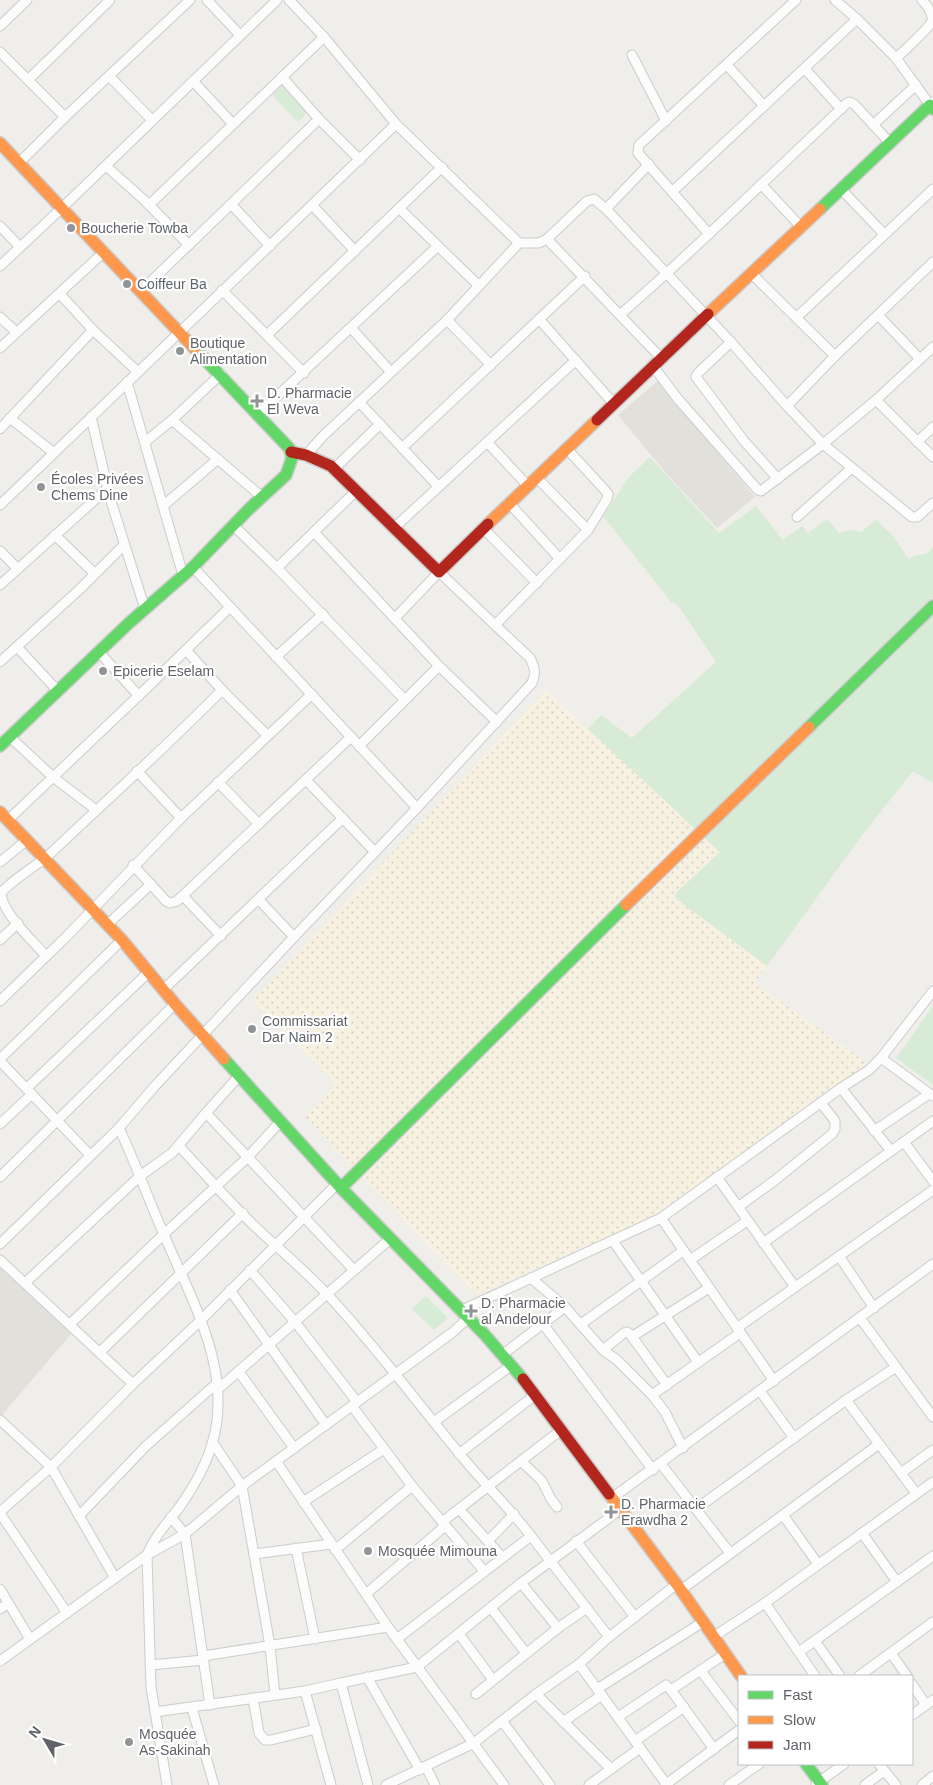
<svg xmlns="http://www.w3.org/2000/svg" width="933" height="1785" viewBox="0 0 933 1785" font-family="Arial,sans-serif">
<defs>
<pattern id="sand-dots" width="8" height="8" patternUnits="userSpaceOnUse" patternTransform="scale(1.25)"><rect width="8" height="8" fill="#f6f1e1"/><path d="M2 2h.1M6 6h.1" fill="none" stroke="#d5d1c4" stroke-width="1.8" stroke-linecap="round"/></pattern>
</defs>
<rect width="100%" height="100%" fill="#efeeea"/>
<g fill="#e2e0da">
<polygon points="660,379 712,446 755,497 717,528 665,472 618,415"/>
<polygon points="0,1265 72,1333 1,1416 0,1415"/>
</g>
<polygon fill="url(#sand-dots)" points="546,690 720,852 675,894 675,898 767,966 755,983 869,1064 651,1218 476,1295 305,1117 336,1085 253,1000"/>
<g fill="#d8ebd6">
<polygon points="282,85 308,112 298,122 272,95"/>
<polygon points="650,457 719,533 756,506 783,540 802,526 808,533 827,519 839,533 849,530 861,532 876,520 892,535 909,559 916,555 926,554 933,547 933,783 913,771 863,834 767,966 675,898 675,894 720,852 588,729 601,715 632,738 716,662 678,605 671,602 603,516 630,476"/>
<polygon points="933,1006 933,1085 896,1058"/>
<polygon points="426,1296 448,1318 434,1330 412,1309"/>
</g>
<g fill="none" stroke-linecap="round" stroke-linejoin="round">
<defs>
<g id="street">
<polyline points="207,0 240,35"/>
<polyline points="289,0 324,37 396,124 519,243 539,243 547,239 587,201 594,199 606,209 731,342 787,406 823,444 912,517 917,517 933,503"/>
<polyline points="835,0 857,19 896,58 930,105 933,102"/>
<polyline points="0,26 27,0"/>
<polyline points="0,52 65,117"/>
<polyline points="632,55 666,121"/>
<path d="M 896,58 C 903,52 930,27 932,21 C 933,12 927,6 922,0"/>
<polyline points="727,65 764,106"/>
<polyline points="805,69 841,109"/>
<polyline points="109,76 152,120"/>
<polyline points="282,77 319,119 360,160"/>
<polyline points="28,80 110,0"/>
<polyline points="193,81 233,124"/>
<polyline points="873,125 916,85"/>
<polyline points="19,163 65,117 190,0"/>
<polyline points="106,166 143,199 189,245"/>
<polyline points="761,184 801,227"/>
<polyline points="841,189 884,234"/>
<polyline points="673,191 857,19"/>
<polyline points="231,204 270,246"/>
<polyline points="149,205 324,37"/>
<polyline points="312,205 355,251"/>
<polyline points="399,208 479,286"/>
<polyline points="606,209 649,164"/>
<polyline points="0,226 20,247"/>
<polyline points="709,234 846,104 849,102 854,104 890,143"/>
<polyline points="547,239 661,358"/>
<polyline points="0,266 62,208 277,0"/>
<polyline points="751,273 835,356"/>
<polyline points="222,290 304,373"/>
<polyline points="141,291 319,119"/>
<polyline points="60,294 93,330 138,372"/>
<polyline points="621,314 667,273 709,234 638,153 639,145 796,0"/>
<polyline points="879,316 920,359"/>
<polyline points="0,317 16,332"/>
<polyline points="797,317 933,189"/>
<polyline points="539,319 614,404"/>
<polyline points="447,320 491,365"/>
<polyline points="351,328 391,372"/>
<polyline points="267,335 442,167"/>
<polyline points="731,342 698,373 696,377 744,441 778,479"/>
<polyline points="0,348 104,252"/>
<polyline points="653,366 678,399 758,490 761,491 823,444 876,400 933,347"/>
<polyline points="127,382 183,575"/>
<polyline points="876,400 933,457"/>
<polyline points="359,402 438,486"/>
<polyline points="787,406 835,356 933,262"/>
<polyline points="258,414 438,246"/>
<polyline points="91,417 110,498 145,609"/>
<polyline points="10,418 54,453"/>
<polyline points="172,420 262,497"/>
<polyline points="0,429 93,330"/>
<polyline points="145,442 172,420 221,374"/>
<polyline points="487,442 528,486"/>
<polyline points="917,442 933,427"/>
<polyline points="402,448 585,276"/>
<polyline points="306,455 323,436 447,320 519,243"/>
<polyline points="334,469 380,424"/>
<polyline points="537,478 588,530"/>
<polyline points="510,504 560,559"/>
<polyline points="0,505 396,124"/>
<polyline points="163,506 218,459"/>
<polyline points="797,517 852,468"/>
<polyline points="233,525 277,568 405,700"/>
<polyline points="394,528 576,360"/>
<polyline points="484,529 537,583"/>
<polyline points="314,532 439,666 497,722"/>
<polyline points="55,535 95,574"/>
<polyline points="0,551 17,568"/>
<polyline points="193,567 417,808"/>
<polyline points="277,568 356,491"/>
<polyline points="0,585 108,488"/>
<polyline points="495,625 588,530 607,499 608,494 604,489 567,449"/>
<polyline points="17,647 58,691"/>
<polyline points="186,650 222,690 267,735"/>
<polyline points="99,652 139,696"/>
<polyline points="276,657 323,614"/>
<polyline points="0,662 80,589 124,545"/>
<polyline points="10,737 53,777 96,810"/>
<polyline points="359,746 439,666"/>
<polyline points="137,771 181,818"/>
<polyline points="306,780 375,852"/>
<polyline points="218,782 259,824"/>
<polyline points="8,820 153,682 230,607"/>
<polyline points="0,862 27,840"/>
<polyline points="133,865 166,901 170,903 177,901 351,737"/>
<polyline points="183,896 221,936"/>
<polyline points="259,900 294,937"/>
<polyline points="108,924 151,884"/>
<polyline points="0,940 18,923"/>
<path d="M 46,956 C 33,941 2,913 1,893 C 15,877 36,867 51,853 C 108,799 167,746 222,690"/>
<polyline points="163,990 343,818"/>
<polyline points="0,1001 66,937 181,818 312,694"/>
<polyline points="881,1058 933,1096"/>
<polyline points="0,1059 122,940"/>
<polyline points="0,1061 90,1155"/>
<polyline points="239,1076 206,1113 354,1270"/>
<polyline points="27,1088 149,972"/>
<polyline points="841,1088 891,1151"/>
<polyline points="0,1124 32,1094"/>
<path d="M 119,1128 C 136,1164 149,1201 165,1237 C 192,1301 234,1372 212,1444 C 206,1465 194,1486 181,1505 C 168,1523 156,1533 147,1555 L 151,1687 L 167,1785"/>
<polyline points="874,1131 929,1094"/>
<polyline points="904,1142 933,1181"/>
<path d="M 179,1146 C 206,1175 233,1207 263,1234 C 284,1253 306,1272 326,1293 C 374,1344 415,1400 459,1453 C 482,1482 509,1507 531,1536"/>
<polyline points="0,1177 175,1004"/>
<polyline points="717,1177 795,1287"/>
<polyline points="738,1207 774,1181 832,1134 835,1129 835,1121 821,1103"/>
<polyline points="661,1218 774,1381"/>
<polyline points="613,1241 698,1362"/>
<polyline points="763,1243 933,1121"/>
<path d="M 0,1244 L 119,1128 L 154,1087 L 294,937 L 417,808 L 532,683 C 536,673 535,668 530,658 L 439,572 L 395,618"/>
<polyline points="839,1256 874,1308"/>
<polyline points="0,1260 133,1384"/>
<polyline points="690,1260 747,1221"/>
<polyline points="250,1270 296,1323 357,1402"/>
<polyline points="531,1278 565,1307"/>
<polyline points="25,1283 140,1176 172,1153 206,1113"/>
<polyline points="230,1290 326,1425"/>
<polyline points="460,1311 661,1218 841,1088 869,1070 881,1058 933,991"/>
<polyline points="860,1318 933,1417"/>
<polyline points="70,1324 164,1234 248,1157 280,1122"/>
<polyline points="543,1324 653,1470"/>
<polyline points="581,1324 683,1251"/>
<polyline points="737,1328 933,1190"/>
<polyline points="633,1336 709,1288"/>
<polyline points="603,1350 624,1333 627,1332 630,1334 667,1385"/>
<polyline points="100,1352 243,1213"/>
<polyline points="502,1355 565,1307 603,1350 617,1360 652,1395 665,1412 683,1448"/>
<polyline points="239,1372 294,1448"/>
<polyline points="217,1390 390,1239"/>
<polyline points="760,1391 794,1438"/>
<polyline points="652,1395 740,1333"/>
<polyline points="846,1400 916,1493"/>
<polyline points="352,1406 412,1486 484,1571"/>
<polyline points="0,1420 51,1467 115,1578"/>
<polyline points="434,1422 512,1365"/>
<polyline points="213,1443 242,1486 270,1646 275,1695"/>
<polyline points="459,1454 535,1395"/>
<polyline points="276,1461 388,1627 504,1785"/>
<polyline points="521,1461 542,1481 551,1499 557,1507"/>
<polyline points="661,1464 730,1553"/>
<polyline points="901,1473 933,1450"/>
<polyline points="612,1498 933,1264"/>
<polyline points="303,1502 384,1449"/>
<polyline points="459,1509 502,1557"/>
<polyline points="696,1509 846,1400 896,1367"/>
<polyline points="0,1512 51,1467 133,1384 201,1320 337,1184"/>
<polyline points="0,1513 67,1613"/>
<polyline points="783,1515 818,1564"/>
<polyline points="79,1516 146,1446 217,1383"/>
<polyline points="171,1517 185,1534 210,1705"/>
<polyline points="442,1522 561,1430"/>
<polyline points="862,1533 897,1582"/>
<polyline points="488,1541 514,1514"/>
<polyline points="576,1541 635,1617"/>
<polyline points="296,1548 315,1639"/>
<polyline points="335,1550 412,1486"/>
<polyline points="254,1554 331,1544"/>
<polyline points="0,1589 30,1639"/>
<polyline points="681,1590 879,1444"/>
<polyline points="366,1594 445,1526"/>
<polyline points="765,1603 815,1676"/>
<polyline points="491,1608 526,1653"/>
<polyline points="0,1609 8,1603"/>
<polyline points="558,1628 521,1583 621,1509"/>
<polyline points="459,1634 493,1680"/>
<polyline points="713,1637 765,1603 933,1482"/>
<polyline points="397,1639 531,1536 609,1637"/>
<polyline points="815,1641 840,1676"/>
<polyline points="799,1652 933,1556"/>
<polyline points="891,1653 907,1676"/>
<polyline points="203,1656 388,1627"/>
<polyline points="0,1661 147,1555 185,1534 242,1486 453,1332 465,1321 469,1320"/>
<polyline points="579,1664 667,1785"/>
<polyline points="150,1665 204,1660"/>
<polyline points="701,1671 739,1721"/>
<polyline points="859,1676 933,1622"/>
<polyline points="367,1677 420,1770"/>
<polyline points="912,1684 926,1705"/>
<polyline points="597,1689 703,1622"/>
<polyline points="671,1690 725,1654"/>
<polyline points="305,1691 331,1785"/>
<polyline points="476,1694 558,1628 587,1608"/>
<polyline points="536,1694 611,1769"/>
<polyline points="253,1698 259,1733 265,1740 271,1740 316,1729"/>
<polyline points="192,1708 214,1785"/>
<polyline points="155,1712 305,1691 341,1683"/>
<polyline points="912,1715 933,1700"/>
<polyline points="618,1717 666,1685 671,1690 714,1749"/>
<polyline points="502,1721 550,1785"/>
<polyline points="563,1722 602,1695"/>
<polyline points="635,1741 684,1707"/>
<polyline points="879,1764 896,1785"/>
<polyline points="426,1767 435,1785"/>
<polyline points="816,1784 844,1764"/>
<polyline points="368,1785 341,1683 417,1667 521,1583"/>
<polyline points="386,1785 474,1743 536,1694 579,1664 609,1637 677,1584"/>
<polyline points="589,1785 640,1748"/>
<polyline points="665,1785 739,1730"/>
<polyline points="729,1785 759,1764"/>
<polyline points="865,1785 884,1771"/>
<polyline points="922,1785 933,1776"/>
</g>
<g id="fast">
<polyline points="820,209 930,105 933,109"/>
<polyline points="809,727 933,606"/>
<polyline points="0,746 129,623 193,567 249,509 286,475 292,458 290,449 195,349"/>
<polyline points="224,1059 341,1188 485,1335 523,1379"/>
<polyline points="341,1188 626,905"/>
<polyline points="806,1764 822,1785"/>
</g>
<g id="slow">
<polyline points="0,143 195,349"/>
<polyline points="708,314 820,209"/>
<polyline points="488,524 597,420"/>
<polyline points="0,812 122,940 175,1004 224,1059"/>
<polyline points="626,905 809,727"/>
<polyline points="609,1494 681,1590 741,1676"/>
</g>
<g id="jam">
<polyline points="597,420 708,314"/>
<polyline points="291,452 306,455 331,466 439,572 488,524"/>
<polyline points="523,1379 609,1494"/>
</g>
</defs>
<use href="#street" stroke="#cbcccc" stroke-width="11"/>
<use href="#fast" stroke="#cacacb" stroke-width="14"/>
<use href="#slow" stroke="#cacacb" stroke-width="14"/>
<use href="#jam" stroke="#cacacb" stroke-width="14"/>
<use href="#street" stroke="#fdfcfc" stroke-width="9"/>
<use href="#fast" stroke="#63d668" stroke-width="11"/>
<use href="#slow" stroke="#ff974d" stroke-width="11"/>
<use href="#jam" stroke="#b3261e" stroke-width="11"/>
</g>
<g fill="#919496" stroke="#fff" stroke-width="2">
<circle cx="71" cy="228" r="5"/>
<circle cx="127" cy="284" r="5"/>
<circle cx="180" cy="351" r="5"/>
<path d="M254.5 393.5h5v5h5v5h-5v5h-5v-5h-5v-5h5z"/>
<circle cx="41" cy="487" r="5"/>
<circle cx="103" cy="671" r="5"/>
<circle cx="252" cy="1029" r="5"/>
<path d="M468.5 1303.5h5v5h5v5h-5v5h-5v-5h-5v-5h5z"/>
<path d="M608.5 1504.5h5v5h5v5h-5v5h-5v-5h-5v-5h5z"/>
<circle cx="368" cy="1551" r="5"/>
<circle cx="129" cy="1742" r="5"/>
</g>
<g text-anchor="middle" stroke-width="4.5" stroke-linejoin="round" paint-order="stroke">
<g font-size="14" fill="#5f6368" stroke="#fff" text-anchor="start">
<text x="81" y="233">Boucherie Towba</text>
<text x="137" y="289">Coiffeur Ba</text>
<text x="190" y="348">Boutique<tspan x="190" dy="16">Alimentation</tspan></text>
<text x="267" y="398">D. Pharmacie<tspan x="267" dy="16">El Weva</tspan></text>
<text x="51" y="484">Écoles Privées<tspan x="51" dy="16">Chems Dine</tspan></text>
<text x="113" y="676">Epicerie Eselam</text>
<text x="262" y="1026">Commissariat<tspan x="262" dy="16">Dar Naim 2</tspan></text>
<text x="481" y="1308">D. Pharmacie<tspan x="481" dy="16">al Andelour</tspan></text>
<text x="621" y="1509">D. Pharmacie<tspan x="621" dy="16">Erawdha 2</tspan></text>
<text x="378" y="1556">Mosquée Mimouna</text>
<text x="139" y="1739">Mosquée<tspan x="139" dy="16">As-Sakinah</tspan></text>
</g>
</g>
<rect x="738" y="1675" width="175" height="90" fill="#ffffff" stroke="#bfc1c3"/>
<rect x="748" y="1691" width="25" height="8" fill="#63d668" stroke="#bfc1c3"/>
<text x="783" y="1700" font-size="15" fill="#5f6368">Fast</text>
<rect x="748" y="1716" width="25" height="8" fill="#ff974d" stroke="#bfc1c3"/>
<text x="783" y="1725" font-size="15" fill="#5f6368">Slow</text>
<rect x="748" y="1741" width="25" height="8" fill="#b3261e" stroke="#bfc1c3"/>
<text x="783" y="1750" font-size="15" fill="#5f6368">Jam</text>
<g transform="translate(45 1740) rotate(308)" stroke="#ffffff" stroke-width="4" paint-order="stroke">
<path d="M0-4L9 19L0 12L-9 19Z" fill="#5f6368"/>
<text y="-8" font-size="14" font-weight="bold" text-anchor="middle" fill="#5f6368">N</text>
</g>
</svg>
